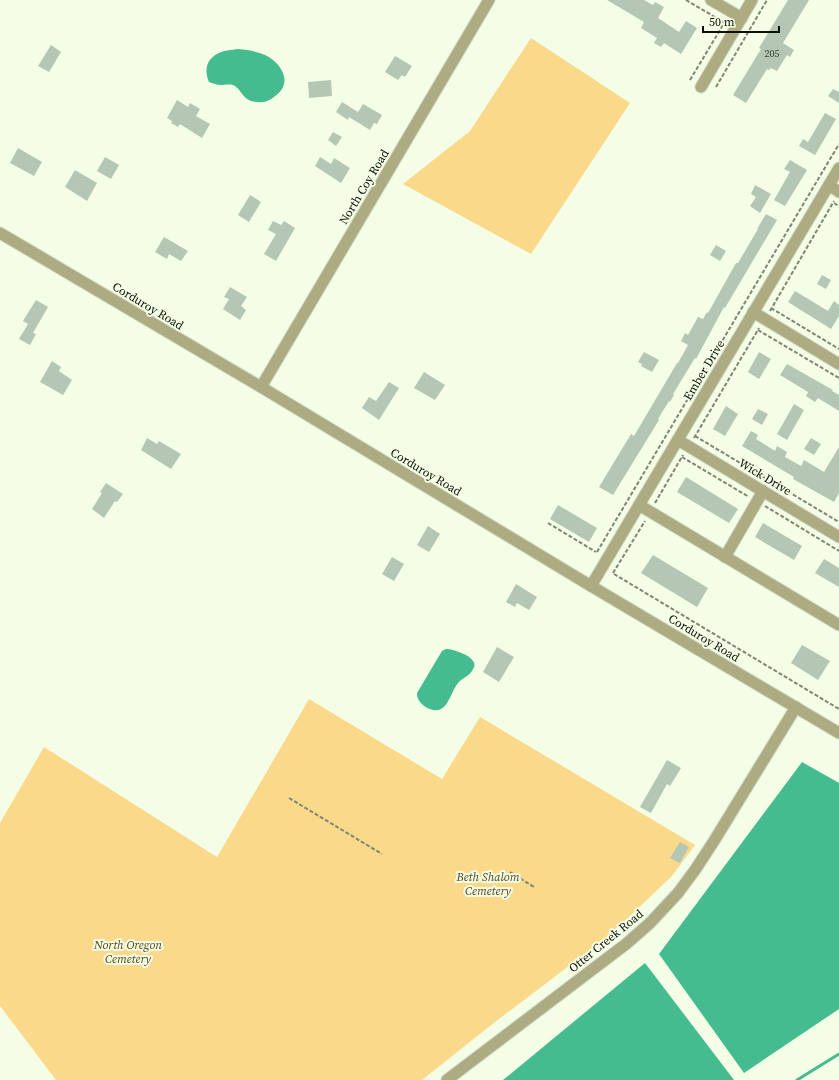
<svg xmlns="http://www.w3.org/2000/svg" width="839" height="1080" viewBox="0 0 839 1080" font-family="'Source Serif 4',serif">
<rect width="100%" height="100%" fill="#f4fee6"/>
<g fill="#fbd98a">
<polygon points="531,38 630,103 531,254 403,184 470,131"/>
<polygon points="309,699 442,779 480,717 695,845 672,876 611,934 495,1022 422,1080 56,1080 0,1006 0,823 44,747 217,857"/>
</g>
<g fill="#44bc8f">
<path d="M 238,49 C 247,50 256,51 265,55 C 282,63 294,84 274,97 C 269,101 264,103 257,102 C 242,101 242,89 233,85 C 229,84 224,85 221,85 C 217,85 213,83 209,82 C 204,70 206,59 219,53 C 225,50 232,50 238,49 Z"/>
<path d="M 446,649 C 453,649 470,655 473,661 C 475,663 475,667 473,669 C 470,676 462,678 458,683 C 452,690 449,705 441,709 C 432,714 416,703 417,693 L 442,651 Z"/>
<polygon points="802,762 839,783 839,1009 744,1073 659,954"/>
<polygon points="645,963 734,1080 503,1080"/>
</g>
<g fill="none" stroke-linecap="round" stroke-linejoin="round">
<polyline stroke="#44bc8f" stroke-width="3" points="797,1080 839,1054"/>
</g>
<g fill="#b4c7b4">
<polygon points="607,0 644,0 653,5 655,2 664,7 658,18 679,32 686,21 697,28 681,54 664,43 661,47 654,43 657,38 641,28 644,22"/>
<polygon points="788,0 809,0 783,43 794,50 790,57 787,55 777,71 771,68 769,70 767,69 746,103 733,95 761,49 759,48"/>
<polygon points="51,45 61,52 49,72 38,66"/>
<polygon points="395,56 412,66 405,77 402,75 398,80 385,72"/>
<polygon points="331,80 332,96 309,98 308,82"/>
<polygon points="833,89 839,92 839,103 828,96"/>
<polygon points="177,100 188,107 190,103 200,109 196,116 210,124 202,138 180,124 178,127 171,123 172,121 167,118"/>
<polygon points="342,102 358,112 363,104 382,115 377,124 374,123 370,130 349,117 348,120 336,112"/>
<polygon points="825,113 836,119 815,155 799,146 803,139 808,142"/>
<polygon points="333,132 342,137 336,146 328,140"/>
<polygon points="18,148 42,162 34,176 10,163"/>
<polygon points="105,157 119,165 111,179 97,171"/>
<polygon points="320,157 331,164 334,158 350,168 341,183 315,166"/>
<polygon points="790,160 807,170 785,206 774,200 790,172 784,169"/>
<polygon points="75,170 97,183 87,201 65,187"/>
<polygon points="755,185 771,194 760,213 750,206 756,197 751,194"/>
<polygon points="250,195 261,202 249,222 238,215"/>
<polygon points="766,214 777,220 725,308 724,307 696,359 695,358 673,394 674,395 670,402 669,401 658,419 659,420 613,495 599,487 631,434 634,436 677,363 678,363 688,345 681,341 685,333 688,335 698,317 703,319 707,312 708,313 736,263 738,263 758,229 757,229"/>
<polygon points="273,221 281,225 284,221 295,228 276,261 264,254 276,234 268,230"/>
<polygon points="164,237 188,251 181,261 169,254 167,259 155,252"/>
<polygon points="716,245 726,251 720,261 710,255"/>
<polygon points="822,275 831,280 826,289 817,284"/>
<polygon points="230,287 247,297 241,306 246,310 240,320 223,309 229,299 224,297"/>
<polygon points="795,291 828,311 834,301 839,305 839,316 831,329 788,302"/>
<polygon points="36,300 48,307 33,333 36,334 30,345 19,339 28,324 23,321"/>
<polygon points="644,352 659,360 652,372 641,366 642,364 638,362"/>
<polygon points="759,352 771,359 759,379 748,372"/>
<polygon points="52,361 61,367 59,371 72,380 63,395 40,382"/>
<polygon points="787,364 833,390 832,391 839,395 839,411 818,398 815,402 806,396 808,392 780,375"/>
<polygon points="424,372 445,385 435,400 414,388"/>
<polygon points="389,382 399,388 379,420 362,408 369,397 376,401"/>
<polygon points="794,404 804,410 787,440 777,434"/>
<polygon points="726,406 738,414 725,436 713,429"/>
<polygon points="758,409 768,414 762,425 752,419"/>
<polygon points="751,431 758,435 756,439 775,451 777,446 787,452 785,457 801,466 804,460 824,472 839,447 839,493 834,502 793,479 794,477 742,446"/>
<polygon points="147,438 157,444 159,441 181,454 171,469 141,450"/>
<polygon points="811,438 821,444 814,455 804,449"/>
<polygon points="686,477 738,509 729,523 677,492"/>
<polygon points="106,483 123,494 117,502 115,501 104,518 92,509 102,493 100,492"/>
<polygon points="558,505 597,528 589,542 550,519"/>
<polygon points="763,523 802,546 794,560 755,537"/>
<polygon points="428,526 440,534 429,552 417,545"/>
<polygon points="653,555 708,588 697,607 641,573"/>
<polygon points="392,557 404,564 394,581 382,574"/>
<polygon points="824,559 839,568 839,587 815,573"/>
<polygon points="516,584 537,597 529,610 517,603 515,607 506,602"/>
<polygon points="802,645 830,661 818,680 791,663"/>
<polygon points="497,647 514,657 499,682 483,672"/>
<polygon points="667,760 681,768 670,786 667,784 651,813 640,807"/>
<polygon points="680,842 689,847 680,863 670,858"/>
</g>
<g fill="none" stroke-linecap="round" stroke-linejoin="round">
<defs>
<g id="minor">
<polyline points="711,0 742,18"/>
<polyline points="701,87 752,0"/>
<polyline points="829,185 839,192"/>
<polyline points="0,233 261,387 591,586 839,733"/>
<polyline points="753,312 839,364"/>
<polyline points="261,387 489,0"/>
<polyline points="678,440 839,537"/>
<polyline points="639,505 839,625"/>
<polyline points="725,557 763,491"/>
<polyline points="591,586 839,168"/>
<polyline points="447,1080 626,944 650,923 678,893 695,870 714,841 796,707"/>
</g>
</defs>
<use href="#minor" stroke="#cfd8c2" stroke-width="13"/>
<g stroke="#7f8676" stroke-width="2" stroke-dasharray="4 2" stroke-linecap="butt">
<polyline points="686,0 725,23"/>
<polyline points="690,80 726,20"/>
<polyline points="716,87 767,0"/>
<polyline points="834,203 839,206"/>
<polyline points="771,308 839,349"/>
<polyline points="770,311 834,201"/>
<polyline points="758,330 839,378"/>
<polyline points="695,436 839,522"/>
<polyline points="694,438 759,328"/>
<polyline points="682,457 749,497"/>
<polyline points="655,503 683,455"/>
<polyline points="765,506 839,551"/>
<polyline points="548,523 596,552"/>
<polyline points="597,552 839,144"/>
<polyline points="613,573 645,521"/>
<polyline points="614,574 839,709"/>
<polyline points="289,798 382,854"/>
<polyline points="510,872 534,887"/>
</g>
<use href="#minor" stroke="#acab81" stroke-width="11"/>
</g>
<g text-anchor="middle" stroke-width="4" stroke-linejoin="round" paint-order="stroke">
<g font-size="10" fill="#373e33">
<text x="772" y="57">205</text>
</g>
<g font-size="12" fill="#0d1008" stroke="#f4fee6">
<text transform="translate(364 187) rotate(-59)" y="4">North Coy Road</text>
<text transform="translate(148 306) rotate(31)" y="4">Corduroy Road</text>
<text transform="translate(704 370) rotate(-59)" y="4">Ember Drive</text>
<text transform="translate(426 472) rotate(31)" y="4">Corduroy Road</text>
<text transform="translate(765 477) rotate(31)" y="4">Wick Drive</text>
<text transform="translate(704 638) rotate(31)" y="4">Corduroy Road</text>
<text transform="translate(606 941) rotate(-39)" y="4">Otter Creek Road</text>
</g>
<g font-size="12" font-style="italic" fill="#56451b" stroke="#f4fee6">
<text x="488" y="881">Beth Shalom<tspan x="488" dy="14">Cemetery</tspan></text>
<text x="128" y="949">North Oregon<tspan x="128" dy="14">Cemetery</tspan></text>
</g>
</g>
<path d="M703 26v6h76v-6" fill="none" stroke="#0d1008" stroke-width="2"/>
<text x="709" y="26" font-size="12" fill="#0d1008" stroke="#f4fee6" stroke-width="3" paint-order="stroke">50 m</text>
</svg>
